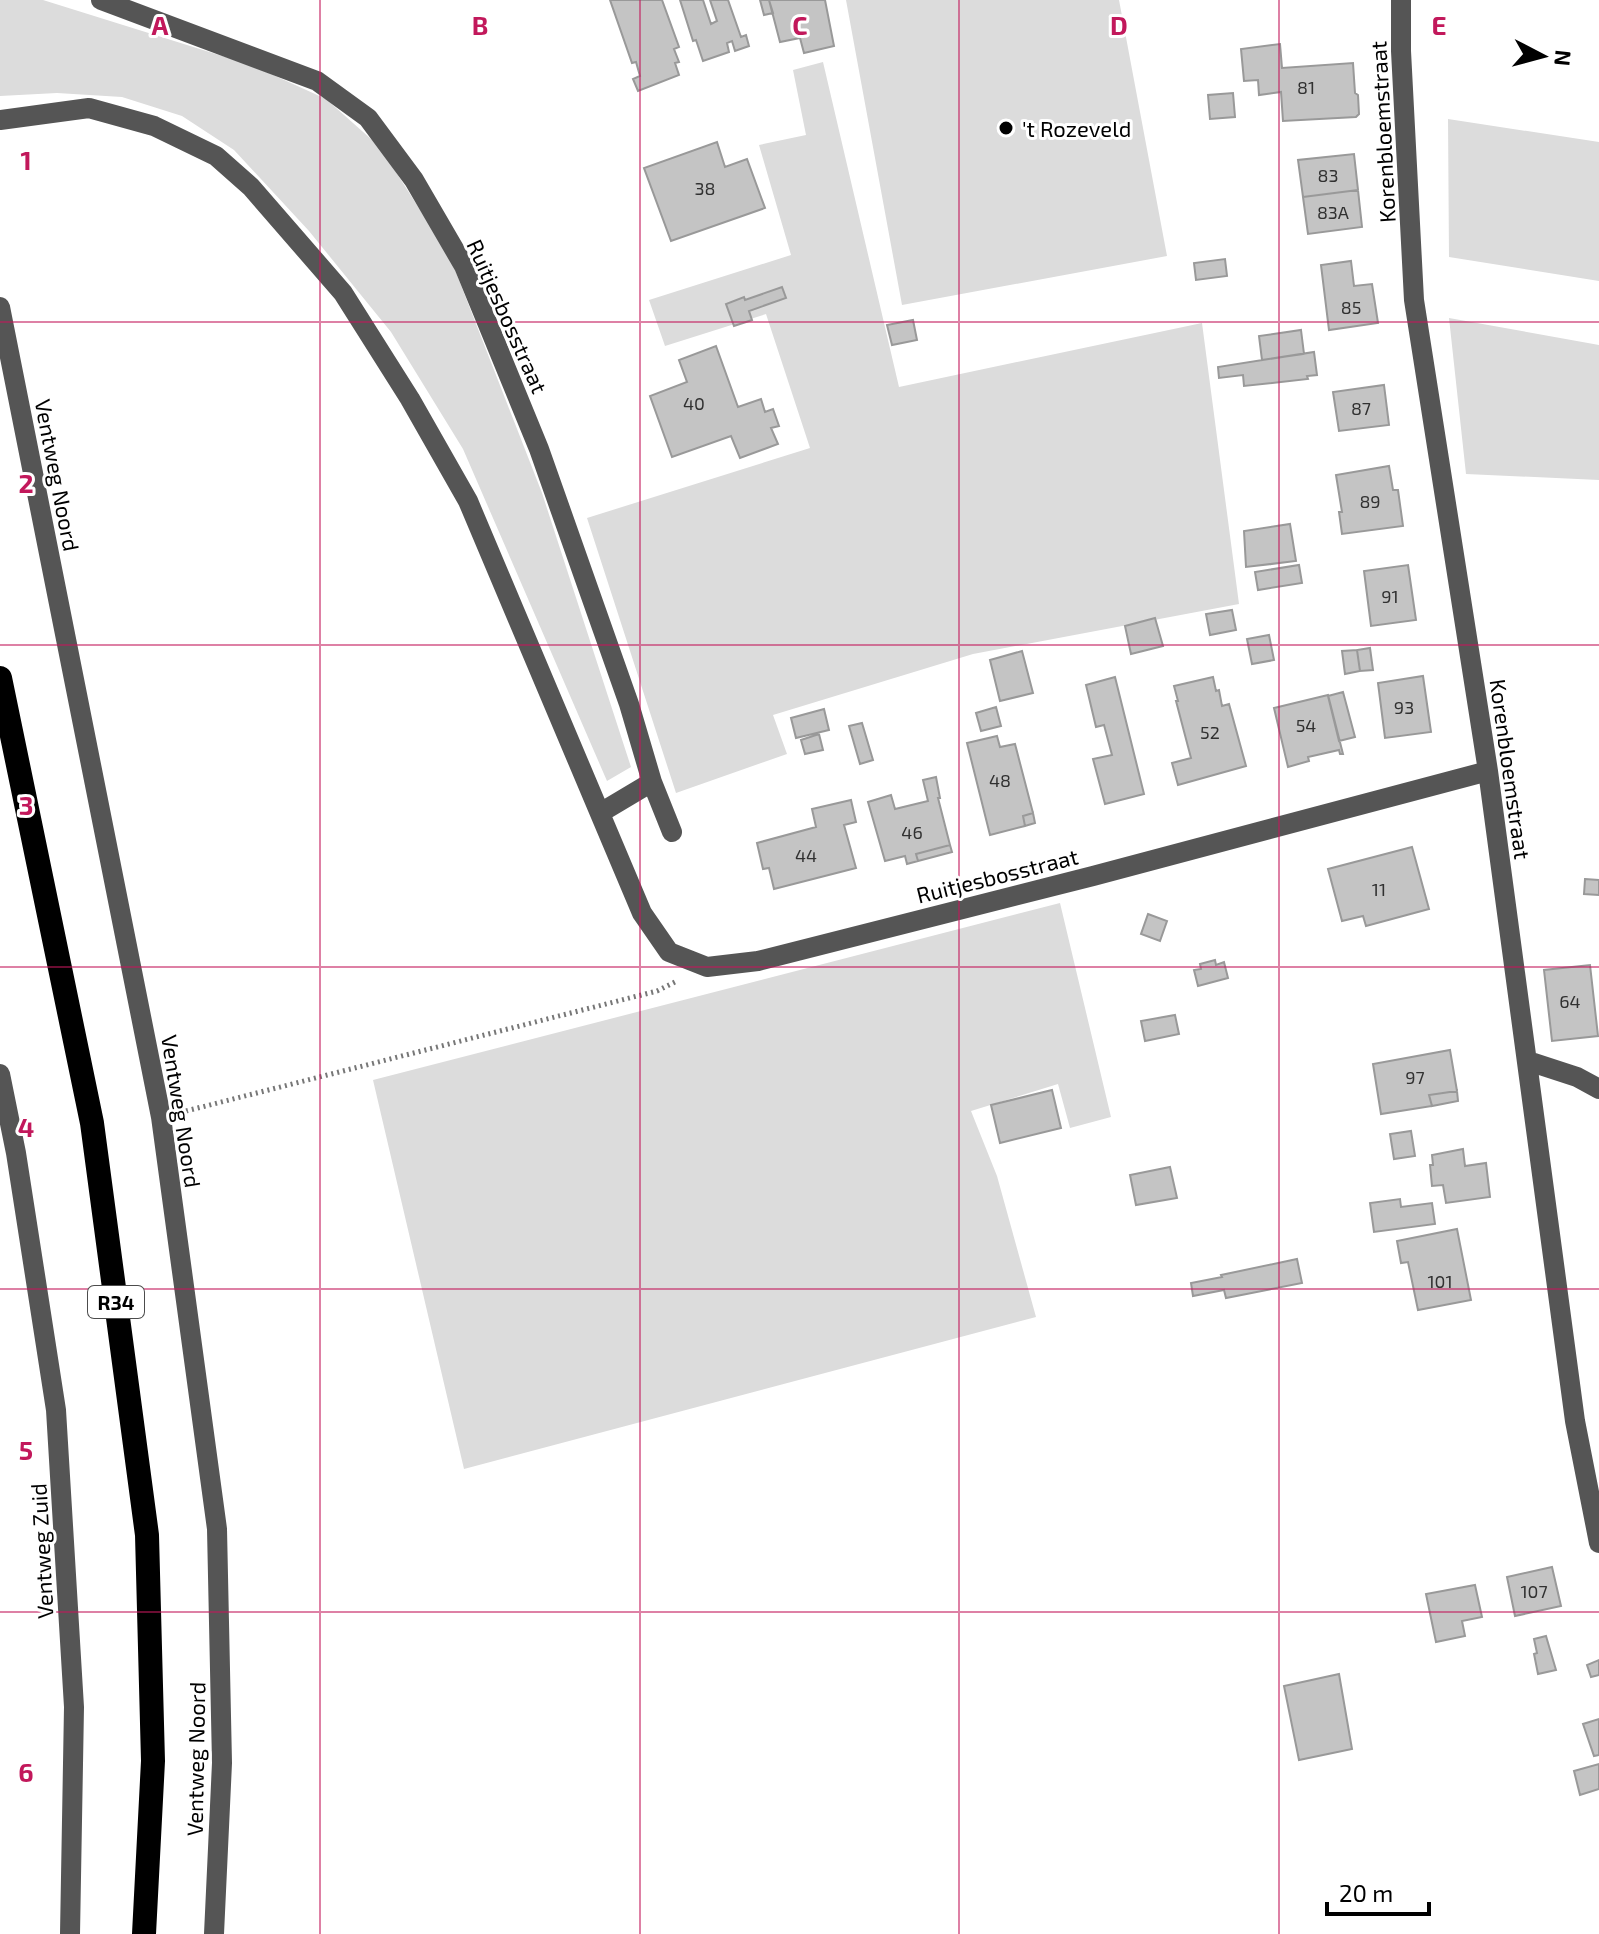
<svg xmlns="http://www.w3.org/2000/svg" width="1599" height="1934" font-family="'Exo 2',sans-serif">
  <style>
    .green { fill: #dcdcdc }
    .building { fill: #c4c4c4; stroke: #999; stroke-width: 2 }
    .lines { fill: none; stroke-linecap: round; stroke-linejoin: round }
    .path { stroke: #777; stroke-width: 5; stroke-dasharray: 2 4; stroke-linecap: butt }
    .minor { stroke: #555; stroke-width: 20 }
    .highway { stroke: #000; stroke-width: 24 }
    .grid { fill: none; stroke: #c2185b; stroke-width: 2; stroke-opacity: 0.55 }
    .poi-dot { fill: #000; stroke: #fff; stroke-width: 3 }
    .labels { text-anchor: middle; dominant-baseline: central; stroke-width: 6; stroke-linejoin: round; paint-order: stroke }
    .number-label { font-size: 18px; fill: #313131 }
    .shield { fill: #fff; stroke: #4c4c4c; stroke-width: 2 }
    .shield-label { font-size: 20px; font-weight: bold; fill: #000 }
    .poi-label { font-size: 22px; fill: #000; stroke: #fff; text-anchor: start }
    .street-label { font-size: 22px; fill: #000; stroke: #fff }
    .grid-label { font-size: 26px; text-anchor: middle; font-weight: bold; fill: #c2185b; stroke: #fff; stroke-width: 6; stroke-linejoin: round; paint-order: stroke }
  </style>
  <rect width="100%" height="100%" fill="#fff"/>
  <path class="green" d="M0 0H43L251 65 326 99 380 147 450 257 542 493 631 767 607 781 463 449 391 332 309 231 234 150 182 116 122 97 57 93 0 96Z
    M846 0H1119L1167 256 902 305Z
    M823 62 899 387 1202 323 1239 604 973 654 773 715 787 754 676 793 587 518 810 448 766 314 665 346 649 300 791 255 759 145 806 135 793 70Z
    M1448 119 1599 142V281L1449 257Z
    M1449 318 1599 345V480L1466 474Z
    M1060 903 1111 1117 1070 1128 1058 1084 971 1111 997 1176 1036 1317 464 1469 373 1080Z"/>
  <path class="building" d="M610 0H662L679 47 674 49 679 62 675 63 679 75 638 91 633 79 640 76 636 62 632 63Z
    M680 0H703L711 24 717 21 710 0H728L741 37 746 35 749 46 735 51 732 41 727 43 729 52 703 61 696 40 693 41Z
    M760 0H769L773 13 764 15Z
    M769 0H825L834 46 804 53 800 38 780 42Z
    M1280 44 1282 68 1353 63 1355 93 1358 95 1359 114 1356 117 1283 121 1281 92 1259 95 1258 80 1244 81 1241 49Z
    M1233 93 1235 117 1210 119 1208 95Z
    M717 142 725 167 747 159 765 208 671 241 644 168Z
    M1354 154 1358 190 1303 197 1298 160Z
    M1358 190 1362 227 1308 234 1303 197Z
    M1225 259 1227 276 1196 280 1194 263Z
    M1351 261 1354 286 1372 284 1378 323 1329 330 1321 265Z
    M782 287 786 298 749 311 752 320 734 326 726 304 744 297 745 300Z
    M913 320 917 340 892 345 887 325Z
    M1301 330 1304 354 1262 360 1259 336Z
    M716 346 738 407 761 399 765 412 773 409 779 426 771 428 778 444 740 458 731 436 672 457 650 396 687 382 679 360Z
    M1314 352 1317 375 1307 376 1308 379 1244 386 1243 375 1219 378 1218 367Z
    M1384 385 1389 425 1339 431 1333 392Z
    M1389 466 1393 490H1398L1403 526 1342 534 1339 512H1342L1336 475Z
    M1290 524 1296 561 1246 567 1244 531Z
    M1299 565 1302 583 1258 590 1255 572Z
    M1408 565 1416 620 1371 626 1364 571Z
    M1232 610 1236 630 1210 635 1206 614Z
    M1155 618 1163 646 1131 654 1125 626Z
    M1269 635 1274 660 1252 664 1247 639Z
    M1370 648 1373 670 1360 671 1357 650Z
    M1357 650 1360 671 1345 674 1342 651Z
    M1022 651 1033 693 1000 701 990 660Z
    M1423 676 1431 732 1385 738 1378 683Z
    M1115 677 1144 794 1105 804 1093 759 1112 755 1104 725 1096 727 1086 685Z
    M1213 677 1216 691 1219 690 1222 706 1229 704 1246 766 1178 785 1172 763 1191 758 1176 701H1178L1174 686Z
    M1343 692 1355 737 1339 741 1328 696Z
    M1328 695 1343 754H1340L1339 750 1308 757 1309 761 1288 767 1274 708Z
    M996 707 1001 726 981 731 976 713Z
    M824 709 829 730 796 738 791 718Z
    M862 723 873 760 860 764 849 726Z
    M819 734 823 750 805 754 801 740Z
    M997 736 1000 747 1015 744 1033 813 1023 816 1025 826 990 835 967 743Z
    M936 777 940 798H938L950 845 916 854 918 861 907 864 905 856 885 861 868 802 891 795 895 809 928 801 923 780Z
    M851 800 856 822 844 825 856 868 774 889 769 868 763 869 757 843 816 827 812 809Z
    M1033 813 1035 823 1025 826 1023 816Z
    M950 845 952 852 918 861 916 854Z
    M1412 847 1429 909 1366 926 1363 916 1342 921 1328 869Z
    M1585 879 1599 880V895L1584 894Z
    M1148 914 1167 921 1160 941 1141 934Z
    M1215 960 1216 965 1224 962 1228 978 1198 986 1194 970 1201 969 1200 964Z
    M1590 965 1598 1036 1552 1041 1544 970Z
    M1175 1015 1179 1034 1145 1041 1141 1021Z
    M1450 1050 1457 1091 1429 1095 1432 1106 1381 1114 1373 1064Z
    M1052 1090 1061 1128 1000 1143 991 1105Z
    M1457 1091 1458 1101 1432 1106 1429 1095Z
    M1411 1131 1415 1156 1394 1159 1390 1134Z
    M1463 1149 1465 1166 1486 1163 1490 1197 1446 1203 1443 1185 1432 1186 1430 1165H1433L1432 1155Z
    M1170 1167 1177 1198 1136 1205 1130 1175Z
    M1400 1199 1401 1207 1432 1203 1435 1224 1374 1232 1370 1203Z
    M1457 1229 1471 1300 1418 1310 1408 1262 1401 1263 1397 1241Z
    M1297 1259 1302 1283 1226 1298 1224 1290 1193 1296 1191 1283 1222 1277 1221 1275Z
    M1552 1567 1561 1606 1515 1616 1507 1577Z
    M1475 1585 1482 1617 1462 1621 1465 1636 1436 1642 1426 1594Z
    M1546 1636 1556 1670 1538 1674 1534 1654 1537 1653 1534 1639Z
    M1599 1660V1675L1591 1677 1587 1665Z
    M1339 1674 1352 1749 1299 1760 1284 1686Z
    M1599 1719V1755L1594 1756 1583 1724Z
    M1599 1764V1789L1580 1795 1574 1771Z"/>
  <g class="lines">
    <path class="path" d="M186 1111 657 991 675 982"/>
    <path class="minor" d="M101 0 317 81 368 118 414 180 464 266 539 449 629 704 652 782 672 832
      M1401 0V51L1414 300 1488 771 1575 1421 1599 1543
      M0 120 89 108 154 126 216 156 251 187 343 293 410 399 468 501 642 913 669 952 707 967 758 961 1093 876 1488 771
      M0 307 161 1117 217 1529 222 1763 214 1934
      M600 813 652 782
      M1528 1061 1577 1077 1599 1089
      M0 1074 16 1153 56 1410 74 1707 70 1934"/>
    <path class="highway" d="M0 678 92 1123 147 1535 153 1761 144 1934"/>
  </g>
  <path class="grid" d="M320 0V1934M640 0V1934M959 0V1934M1279 0V1934M0 322H1599M0 645H1599M0 967H1599M0 1289H1599M0 1612H1599"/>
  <circle class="poi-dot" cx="1006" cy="128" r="8"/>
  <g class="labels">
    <g class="number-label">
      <text x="1306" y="87">81</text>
      <text x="1328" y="175">83</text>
      <text x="705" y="188">38</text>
      <text x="1333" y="212">83A</text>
      <text x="1351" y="307">85</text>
      <text x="694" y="403">40</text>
      <text x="1361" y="408">87</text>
      <text x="1370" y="501">89</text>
      <text x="1390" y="596">91</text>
      <text x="1404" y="707">93</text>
      <text x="1306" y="725">54</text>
      <text x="1210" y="732">52</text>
      <text x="1000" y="780">48</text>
      <text x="912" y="832">46</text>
      <text x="806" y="855">44</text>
      <text x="1379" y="889">11</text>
      <text x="1570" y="1001">64</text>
      <text x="1415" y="1077">97</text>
      <text x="1440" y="1281">101</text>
      <text x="1534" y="1591">107</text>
    </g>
    <rect class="shield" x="88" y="1286" width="56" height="32" rx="6"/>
    <g class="shield-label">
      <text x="116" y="1302">R34</text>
    </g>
    <g class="poi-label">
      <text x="1022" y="128">'t Rozeveld</text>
    </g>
    <g class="street-label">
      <text transform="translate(1382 132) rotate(-93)">Korenbloemstraat</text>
      <text transform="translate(508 316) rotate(66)">Ruitjesbosstraat</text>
      <text transform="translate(58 475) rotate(79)">Ventweg Noord</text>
      <text transform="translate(1511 769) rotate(82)">Korenbloemstraat</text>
      <text transform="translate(997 875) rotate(-14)">Ruitjesbosstraat</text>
      <text transform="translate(182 1111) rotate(81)">Ventweg Noord</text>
      <text transform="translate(41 1551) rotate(-93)">Ventweg Zuid</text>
      <text transform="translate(195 1759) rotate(-89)">Ventweg Noord</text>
    </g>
  </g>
  <g class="grid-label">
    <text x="160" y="35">A</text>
    <text x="480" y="35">B</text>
    <text x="800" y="35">C</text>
    <text x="1119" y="35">D</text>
    <text x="1439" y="35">E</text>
    <text x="26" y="170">1</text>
    <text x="26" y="493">2</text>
    <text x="26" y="815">3</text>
    <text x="26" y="1137">4</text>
    <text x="26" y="1460">5</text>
    <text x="26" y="1782">6</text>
  </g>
  <g transform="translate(1543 56) rotate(96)" stroke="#ffffff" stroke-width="6" paint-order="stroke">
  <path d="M0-6L14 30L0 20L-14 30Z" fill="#000000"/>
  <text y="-12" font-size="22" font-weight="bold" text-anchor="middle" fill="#000000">N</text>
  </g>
  <path d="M1327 1902v12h102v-12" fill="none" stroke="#000000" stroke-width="4"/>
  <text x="1339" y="1902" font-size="24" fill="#000000" stroke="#ffffff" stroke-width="6" paint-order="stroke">20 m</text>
</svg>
